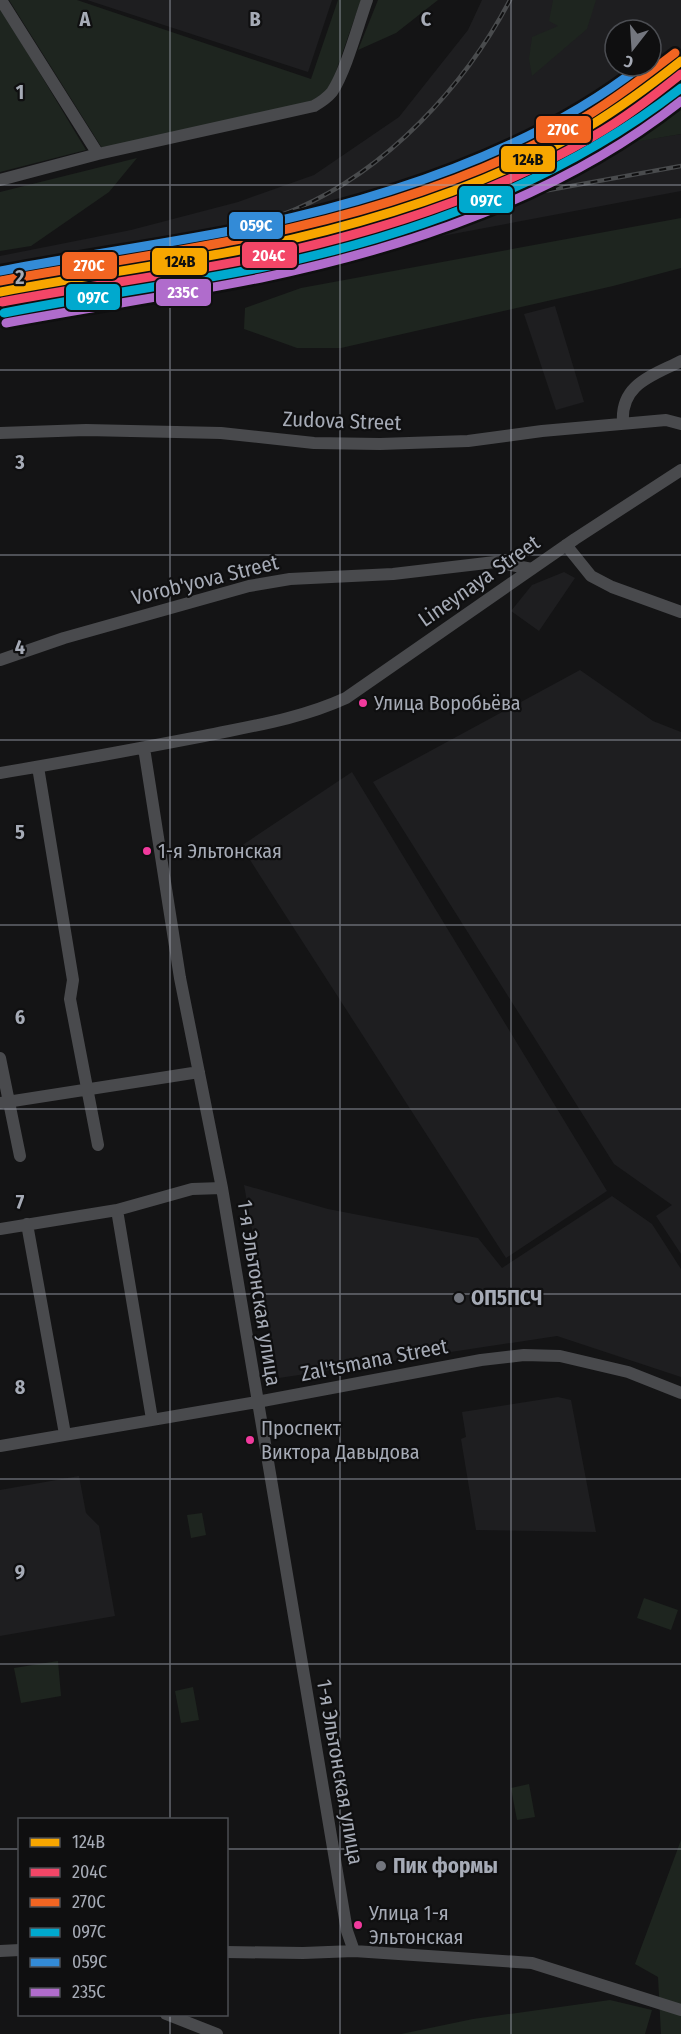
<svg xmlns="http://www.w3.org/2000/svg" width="681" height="2034" font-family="'Fira Sans Condensed',sans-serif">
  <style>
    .built { fill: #1e1e20; fill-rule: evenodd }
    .green { fill: #1e251f }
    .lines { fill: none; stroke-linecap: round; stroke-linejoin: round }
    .minor { stroke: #494a4d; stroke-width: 12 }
    .rail-casing { stroke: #494b4d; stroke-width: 4.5 }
    .rail { stroke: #0f0f10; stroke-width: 2; stroke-dasharray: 7; stroke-linecap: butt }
    .rail-1-casing { stroke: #0f0f10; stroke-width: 14 }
    .rail-2-casing { stroke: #0f0f10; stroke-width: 14 }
    .rail-3-casing { stroke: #0f0f10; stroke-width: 14 }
    .rail-4-casing { stroke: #0f0f10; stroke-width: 14 }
    .rail-5-casing { stroke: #0f0f10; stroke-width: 14 }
    .rail-6-casing { stroke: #0f0f10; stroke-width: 14 }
    .rail-1 { stroke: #f7a600; stroke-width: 9 }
    .rail-2 { stroke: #f34667; stroke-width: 9 }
    .rail-3 { stroke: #f26522; stroke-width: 9 }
    .rail-4 { stroke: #00a9ce; stroke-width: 9 }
    .rail-5 { stroke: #338bd7; stroke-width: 9 }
    .rail-6 { stroke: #b06ccc; stroke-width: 9 }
    .grid { fill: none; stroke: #a6abb6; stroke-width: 1.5; stroke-opacity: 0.55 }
    .bus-dot { fill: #f13a9d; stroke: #0f0f10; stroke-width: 2 }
    .poi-dot { fill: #73767e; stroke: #0f0f10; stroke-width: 2 }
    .labels { text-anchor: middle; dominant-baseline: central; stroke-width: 4.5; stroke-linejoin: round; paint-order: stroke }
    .bus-label { font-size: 20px; fill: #a6abb6; stroke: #0f0f10; text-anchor: start }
    .street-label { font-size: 21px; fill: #a6abb6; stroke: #0f0f10 }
    .poi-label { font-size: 21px; font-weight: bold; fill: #a6abb6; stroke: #0f0f10; text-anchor: start }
    .grid-label { font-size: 20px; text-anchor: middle; font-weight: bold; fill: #a6abb6; stroke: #0f0f10; stroke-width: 4.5; stroke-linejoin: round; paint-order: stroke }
    .line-badge { stroke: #0f0f10; stroke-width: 2 }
    .badge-label { font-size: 16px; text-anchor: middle; font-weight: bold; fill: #fff }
    .pale-badge-label { font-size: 16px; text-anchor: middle; font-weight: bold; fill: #111 }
  </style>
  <rect width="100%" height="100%" fill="#141415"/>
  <path class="built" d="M87 0H332L308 72Z
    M482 0H681V74L606 146 681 134V191L277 267 143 287 0 316V256L131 230 238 202 314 175 399 117 468 30ZM615 30H651V66H615Z
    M555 306 584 402 556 410 524 314Z
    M564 572 575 578 539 631 511 611 532 585Z
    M580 670 653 721 681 732V1254L656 1216 672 1205 614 1164 373 782Z
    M352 772 607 1191 506 1258 241 846Z
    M244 1185 328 1209 478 1238 502 1268 612 1196 652 1224 681 1269V1377L557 1336 279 1378Z
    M558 1397 571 1400 596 1532 476 1530 461 1439 466 1437 462 1412Z
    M79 1476 86 1513 99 1526 115 1616 0 1636V1490Z"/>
  <path class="green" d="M9 0H77L311 79 338 0H361L328 94 303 106 102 148Z
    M378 0H438L396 33 358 50Z
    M553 0H596L587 29 532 76 529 59 532 37 558 26 549 21Z
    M0 7 86 150 0 172Z
    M681 83V134L605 147 669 85Z
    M137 158 109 192 31 246 0 251V192Z
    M681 218V268L613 286 341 348H297L244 329 245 308 301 288Z
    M202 1513 206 1535 191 1538 187 1515Z
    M644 1598 678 1610 671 1630 637 1618Z
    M58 1661 61 1696 21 1703 14 1668Z
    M193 1687 199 1720 181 1723 175 1691Z
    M529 1784 535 1817 517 1820 511 1788Z
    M681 1840V2034H661L658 1977 635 1964Z
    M610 2000 652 2010 645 2034H401L473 2019Z"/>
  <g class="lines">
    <path class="minor" d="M1 0 98 154
      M0 180 98 154 314 106C321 102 327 98 332 92 346 71 358 25 367 0
      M623 423C620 384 652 376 681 361
      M0 433 86 430 221 433 314 443 380 444 468 441 542 431 666 420 681 424
      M566 545 591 576 612 587 681 612
      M0 660 64 638 249 586 290 579 393 574 495 562 532 569
      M144 748 180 978 222 1188 347 1931 354 1951
      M38 767 73 980 70 999 98 1145
      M0 773C68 762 136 749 204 736 252 726 300 719 346 698L575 539 681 470
      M0 1058 20 1156
      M0 1103 199 1072
      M117 1210 152 1419
      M27 1224 65 1434
      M0 1229 117 1210 192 1189 222 1188
      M0 1446 257 1402 481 1360 524 1355 560 1356 628 1372 681 1393
      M0 1951 20 1950
      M226 1952 303 1953 354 1951 532 1963 681 2010
      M166 2014 217 2034"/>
    <defs>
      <path id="rail" d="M0 278C55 267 110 256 165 244 209 235 254 227 296 209 387 170 465 86 510 0
        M0 299 266 252 489 201 681 166"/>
    </defs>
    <use href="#rail" class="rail-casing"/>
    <use href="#rail" class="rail"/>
    <defs>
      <path id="rail-1" d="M0 292C85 276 171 264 256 247 370 223 488 187 588 127 621 107 651 85 681 61"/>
      <path id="rail-2" d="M2 302C87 286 172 275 256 258 372 234 490 196 592 137 624 119 652 97 681 74"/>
      <path id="rail-3" d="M0 281C85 265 170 254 255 236 367 213 483 177 582 119 615 99 645 76 675 53"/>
      <path id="rail-4" d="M4 313C89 296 174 285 259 268 410 237 559 183 681 88"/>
      <path id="rail-5" d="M0 271C83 255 167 244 250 227 384 199 532 151 641 66"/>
      <path id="rail-6" d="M6 323C91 307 177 295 261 278 410 247 561 196 681 101"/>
    </defs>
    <use href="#rail-1" class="rail-1-casing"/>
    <use href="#rail-2" class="rail-2-casing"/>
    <use href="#rail-3" class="rail-3-casing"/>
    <use href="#rail-4" class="rail-4-casing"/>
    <use href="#rail-5" class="rail-5-casing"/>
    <use href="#rail-6" class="rail-6-casing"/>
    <use href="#rail-1" class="rail-1"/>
    <use href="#rail-2" class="rail-2"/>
    <use href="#rail-3" class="rail-3"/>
    <use href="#rail-4" class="rail-4"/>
    <use href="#rail-5" class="rail-5"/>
    <use href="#rail-6" class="rail-6"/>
  </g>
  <path class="grid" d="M170 0V1820M340 0V2034M511 0V2034M0 185H681M0 370H681M0 555H681M0 740H681M0 925H681M0 1109H681M0 1294H681M0 1479H681M0 1664H681M0 1849H20M226 1849H681M170 2014V2034"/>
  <g class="bus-dot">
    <circle cx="363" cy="703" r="5"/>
    <circle cx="147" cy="851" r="5"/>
    <circle cx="250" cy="1440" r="5"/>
    <circle cx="358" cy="1925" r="5"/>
  </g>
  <g class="poi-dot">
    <circle cx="459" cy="1298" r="6"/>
    <circle cx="381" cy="1866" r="6"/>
  </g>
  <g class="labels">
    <g class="bus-label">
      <text x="374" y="703">Улица Воробьёва</text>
      <text x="158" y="851">1-я Эльтонская</text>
      <text x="261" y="1428">Проспект<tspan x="261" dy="24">Виктора Давыдова</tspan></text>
      <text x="369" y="1913">Улица 1-я<tspan x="369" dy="24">Эльтонская</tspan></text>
    </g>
    <g class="street-label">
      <text transform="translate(342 421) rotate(2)">Zudova Street</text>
      <text transform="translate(205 580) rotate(-14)">Vorob'yova Street</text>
      <text transform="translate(479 581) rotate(-35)">Lineynaya Street</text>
      <text transform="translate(259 1293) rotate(81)">1-я Эльтонская улица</text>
      <text transform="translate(374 1360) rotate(-11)">Zal'tsmana Street</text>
      <text transform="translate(340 1772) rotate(80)">1-я Эльтонская улица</text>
    </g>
    <g class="poi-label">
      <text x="471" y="1298">ОП5ПСЧ</text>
      <text x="393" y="1866">Пик формы</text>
    </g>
  </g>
  <g class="grid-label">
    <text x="85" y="26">A</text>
    <text x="255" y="26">B</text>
    <text x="426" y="26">C</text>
    <text x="20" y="99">1</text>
    <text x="20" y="284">2</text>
    <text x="20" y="469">3</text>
    <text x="20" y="654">4</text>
    <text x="20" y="839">5</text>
    <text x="20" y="1024">6</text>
    <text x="20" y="1209">7</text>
    <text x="20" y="1394">8</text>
    <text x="20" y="1579">9</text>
  </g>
  <g class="line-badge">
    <rect x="535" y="115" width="57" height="29" rx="6" fill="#f26522"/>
    <rect x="500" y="145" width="56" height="28" rx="6" fill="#f7a600"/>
    <rect x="458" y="185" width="56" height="29" rx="6" fill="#00a9ce"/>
    <rect x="228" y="211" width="56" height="29" rx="6" fill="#338bd7"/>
    <rect x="241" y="241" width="57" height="28" rx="6" fill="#f34667"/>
    <rect x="151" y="247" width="57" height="29" rx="6" fill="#f7a600"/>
    <rect x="61" y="251" width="57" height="29" rx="6" fill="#f26522"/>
    <rect x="155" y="278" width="57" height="29" rx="6" fill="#b06ccc"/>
    <rect x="65" y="283" width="56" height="28" rx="6" fill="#00a9ce"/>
  </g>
  <g class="badge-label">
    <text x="563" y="135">270С</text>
    <text x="486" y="206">097С</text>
    <text x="256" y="231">059С</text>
    <text x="269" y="261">204С</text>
    <text x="89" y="271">270С</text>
    <text x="183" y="298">235С</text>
    <text x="93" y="303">097С</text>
  </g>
  <g class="pale-badge-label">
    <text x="528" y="165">124В</text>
    <text x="180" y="267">124В</text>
  </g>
  <rect x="18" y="1818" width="210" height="198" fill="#0f0f10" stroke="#4b4d52" stroke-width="1.5"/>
  <rect x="30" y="1838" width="30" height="9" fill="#f7a600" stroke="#4b4d52" stroke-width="1.5"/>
  <text x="72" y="1848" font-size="18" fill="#a6abb6">124В</text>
  <rect x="30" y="1868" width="30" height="9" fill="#f34667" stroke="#4b4d52" stroke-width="1.5"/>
  <text x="72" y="1878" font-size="18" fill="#a6abb6">204С</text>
  <rect x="30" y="1898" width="30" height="9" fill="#f26522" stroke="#4b4d52" stroke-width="1.5"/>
  <text x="72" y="1908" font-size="18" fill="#a6abb6">270С</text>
  <rect x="30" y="1928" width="30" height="9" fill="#00a9ce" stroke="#4b4d52" stroke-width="1.5"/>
  <text x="72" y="1938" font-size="18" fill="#a6abb6">097С</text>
  <rect x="30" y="1958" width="30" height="9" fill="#338bd7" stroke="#4b4d52" stroke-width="1.5"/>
  <text x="72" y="1968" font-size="18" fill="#a6abb6">059С</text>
  <rect x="30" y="1988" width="30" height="9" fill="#b06ccc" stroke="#4b4d52" stroke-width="1.5"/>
  <text x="72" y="1998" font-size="18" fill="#a6abb6">235С</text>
  <g transform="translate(633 48) rotate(197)"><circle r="28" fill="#0f0f10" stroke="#4b4d52" stroke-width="1.5"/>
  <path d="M0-4.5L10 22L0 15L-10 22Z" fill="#73767e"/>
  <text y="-9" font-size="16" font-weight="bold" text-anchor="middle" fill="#a6abb6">С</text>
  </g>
</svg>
